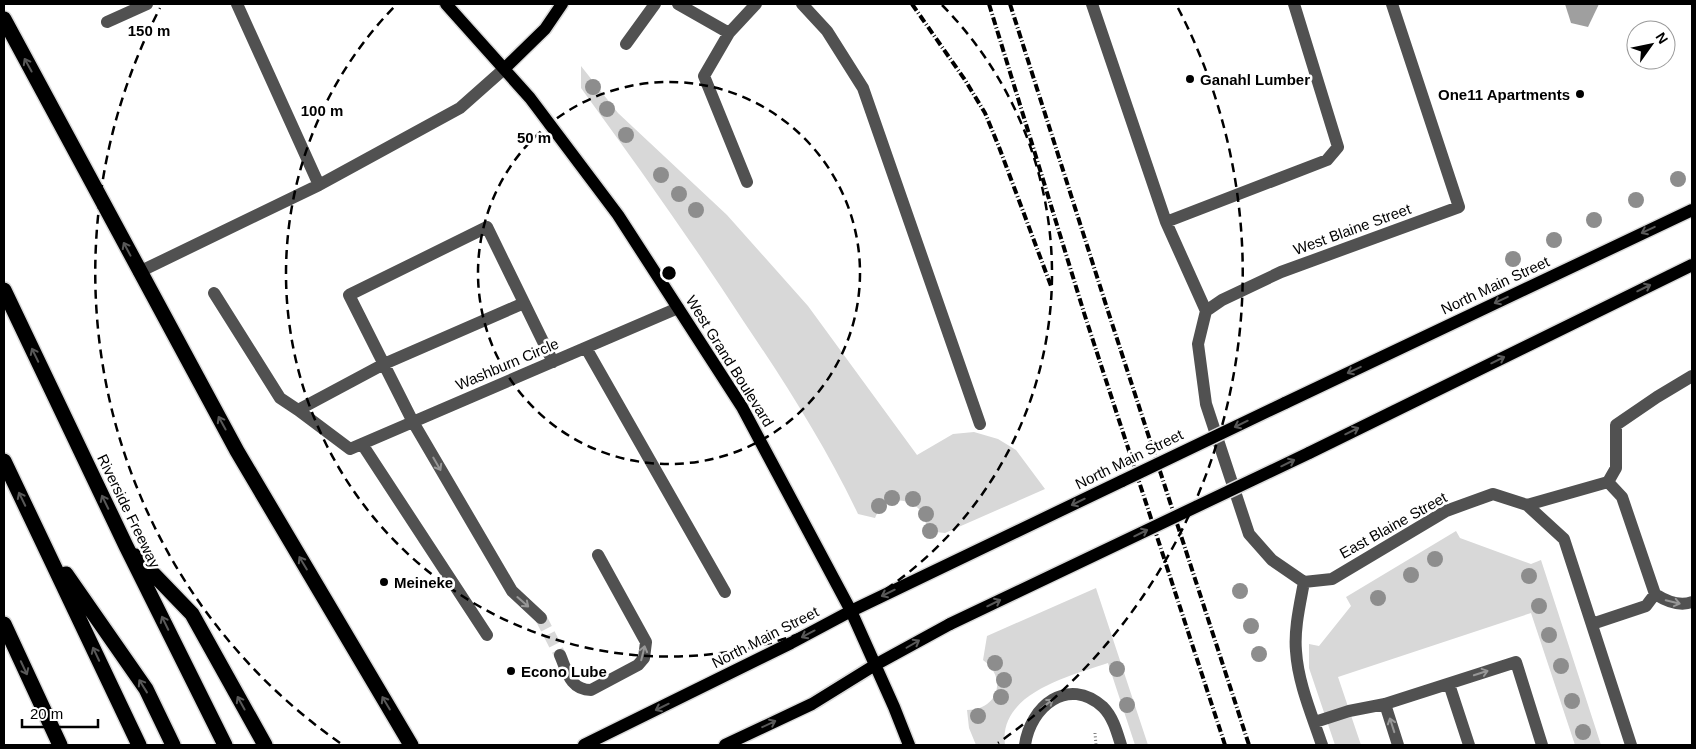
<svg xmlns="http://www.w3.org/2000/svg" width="1696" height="749" font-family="Arial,sans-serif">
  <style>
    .green { fill: #d8d8d8 }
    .water { fill: #9f9f9f }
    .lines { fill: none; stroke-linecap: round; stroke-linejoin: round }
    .minor-tunnel { stroke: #d9d9d9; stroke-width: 12; stroke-dasharray: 12 6; stroke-linecap: butt }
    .major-casing { stroke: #dbdbdb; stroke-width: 15 }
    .highway-casing { stroke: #dbdbdb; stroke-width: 18 }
    .path { stroke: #737373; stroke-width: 3; stroke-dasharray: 1 2.5; stroke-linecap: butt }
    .minor { stroke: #515151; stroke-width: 12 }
    .major { stroke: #000; stroke-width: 12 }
    .highway { stroke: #000; stroke-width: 15 }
    .rail { stroke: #000; stroke-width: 4; stroke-dasharray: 8 2.5 1 2.5; stroke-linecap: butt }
    .major-bridge-casing { stroke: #dbdbdb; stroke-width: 15; stroke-linecap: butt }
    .major-bridge { stroke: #000; stroke-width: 12 }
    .tree { fill: #8d8d8d }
    .oneway { stroke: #595959 }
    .oneway2 { stroke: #979797 }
    .ring { fill: none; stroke: #000; stroke-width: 2.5; stroke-dasharray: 9 6 }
    .poi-dot { fill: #000; stroke: #fff; stroke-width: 2 }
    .labels { text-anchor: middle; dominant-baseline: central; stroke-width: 5; stroke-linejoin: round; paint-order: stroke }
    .poi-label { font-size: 15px; font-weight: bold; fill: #000; stroke: #fff; text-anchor: start }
    .street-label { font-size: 15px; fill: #000; stroke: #fff }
    .centre { fill: #000; stroke: #fff; stroke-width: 2.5 }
    .ring-label { font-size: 15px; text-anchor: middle; font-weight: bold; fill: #000; stroke: #fff; stroke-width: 5; stroke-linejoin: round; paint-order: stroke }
  </style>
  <rect width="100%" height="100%" fill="#fff"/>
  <path class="green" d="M581 66 618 113 727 215 808 306 917 455 953 434 974 432 998 439 1016 450 1045 489 945 533 926 531C929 499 887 488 875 518L858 514C826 447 786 384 744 322 692 242 637 165 581 88Z
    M1456 531 1460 538 1531 564 1541 560 1601 745H1575L1531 613 1338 677 1361 745H1335L1309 668V644L1319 646 1351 606 1346 597Z
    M1096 588 1148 745H1135L1108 663C1070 676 998 693 1005 745H976L969 728 967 710C998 710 1008 678 983 660L987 636Z"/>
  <path class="water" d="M1565 4H1599L1588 27 1571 23Z"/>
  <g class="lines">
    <path class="minor-tunnel" d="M541 618 560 655"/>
    <defs>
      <path id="major" d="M446 4 530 98 618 215 742 407 851 611 894 707 909 745
        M504 69 545 29 562 4
        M1285 403 1692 210
        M1309 453 1692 265
        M584 745 791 643 851 611 1122 481
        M725 745 812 704 875 665 950 624"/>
      <path id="highway" d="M4 19 237 451 411 745
        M4 290 126 546 225 745
        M4 461 139 745
        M136 556 192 614 265 745
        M66 574 146 689 173 745
        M4 624 60 745"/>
    </defs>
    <use href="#major" class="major-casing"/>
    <use href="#highway" class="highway-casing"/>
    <path class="path" d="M1095 733 1096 745"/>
    <path class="minor" d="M237 4 319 185
      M678 4 729 33 756 4
      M802 4 827 31 863 88 980 424
      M1092 4 1166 222
      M1392 4 1459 207 1281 272 1222 300 1206 311 1198 344 1206 404 1249 534 1272 560 1304 582 1332 579 1446 511 1493 494 1527 505 1564 539 1631 745
      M107 22 147 4
      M729 33 704 76 747 182
      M626 44 655 4
      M139 272 319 185 460 108 504 69
      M214 293 280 398 298 410 350 449 678 308
      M1206 311 1166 222 1327 160 1338 147 1294 4
      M586 348 725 592
      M298 410 384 364 524 303
      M362 444 487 635
      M1527 505 1608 482 1616 468V425L1657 397 1692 376
      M1304 582C1300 604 1294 629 1296 651 1298 683 1312 715 1322 745
      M1655 594C1666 601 1679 607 1692 602
      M541 618 512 591 413 422 349 295 487 227 553 362
      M1592 624 1646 606 1655 594 1622 497 1608 482
      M560 655C567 671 570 690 591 690L638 665 644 658 646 642 598 555
      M1449 684 1469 745
      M1385 704 1398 745
      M1315 722 1349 711 1385 704 1516 662 1542 745
      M1025 745C1030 707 1068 675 1103 707 1113 717 1117 732 1121 745"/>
    <use href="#major" class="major"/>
    <use href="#highway" class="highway"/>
    <path class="rail" d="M912 4 965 80 985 113 999 147 1051 286
      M989 4 1085 316 1225 745
      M1010 4 1107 308 1249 745"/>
    <defs>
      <path id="major-bridge" d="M1122 481 1285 403
        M950 624 1309 453"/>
    </defs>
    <use href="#major-bridge" class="major-bridge-casing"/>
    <use href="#major-bridge" class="major-bridge"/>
  </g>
  <g class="tree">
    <circle cx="593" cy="87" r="8"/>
    <circle cx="607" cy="109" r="8"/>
    <circle cx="626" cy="135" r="8"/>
    <circle cx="661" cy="175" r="8"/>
    <circle cx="1678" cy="179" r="8"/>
    <circle cx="679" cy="194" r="8"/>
    <circle cx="1636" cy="200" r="8"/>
    <circle cx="696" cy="210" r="8"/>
    <circle cx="1594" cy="220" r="8"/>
    <circle cx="1554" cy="240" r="8"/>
    <circle cx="1513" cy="259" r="8"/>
    <circle cx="892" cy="498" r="8"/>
    <circle cx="913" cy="499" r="8"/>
    <circle cx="879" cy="506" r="8"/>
    <circle cx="926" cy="514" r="8"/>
    <circle cx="930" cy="531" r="8"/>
    <circle cx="1435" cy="559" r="8"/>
    <circle cx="1411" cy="575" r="8"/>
    <circle cx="1529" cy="576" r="8"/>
    <circle cx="1240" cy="591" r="8"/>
    <circle cx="1378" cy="598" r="8"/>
    <circle cx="1539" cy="606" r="8"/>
    <circle cx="1251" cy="626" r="8"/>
    <circle cx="1549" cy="635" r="8"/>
    <circle cx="1259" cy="654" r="8"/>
    <circle cx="995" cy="663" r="8"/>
    <circle cx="1561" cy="666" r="8"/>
    <circle cx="1117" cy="669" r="8"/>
    <circle cx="1004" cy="680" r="8"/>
    <circle cx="1001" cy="697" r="8"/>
    <circle cx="1572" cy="701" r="8"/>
    <circle cx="1127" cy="705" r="8"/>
    <circle cx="978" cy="716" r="8"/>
    <circle cx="1583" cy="732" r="8"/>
  </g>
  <defs><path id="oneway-shaft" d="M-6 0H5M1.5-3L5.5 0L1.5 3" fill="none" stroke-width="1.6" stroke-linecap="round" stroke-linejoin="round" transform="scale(1.25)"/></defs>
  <g class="oneway">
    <use href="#oneway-shaft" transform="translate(28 65) rotate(-119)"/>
    <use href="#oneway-shaft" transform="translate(1648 230) rotate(155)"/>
    <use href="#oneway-shaft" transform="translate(127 249) rotate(-118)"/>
    <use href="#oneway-shaft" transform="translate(1644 288) rotate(-26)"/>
    <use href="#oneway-shaft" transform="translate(1501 300) rotate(155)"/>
    <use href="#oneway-shaft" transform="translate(35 355) rotate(-116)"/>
    <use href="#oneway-shaft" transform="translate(1498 360) rotate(-26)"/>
    <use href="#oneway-shaft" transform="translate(1354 370) rotate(155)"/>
    <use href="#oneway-shaft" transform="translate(222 423) rotate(-119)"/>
    <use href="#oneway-shaft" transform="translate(1241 424) rotate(154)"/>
    <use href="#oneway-shaft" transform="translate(1352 431) rotate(-26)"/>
    <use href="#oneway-shaft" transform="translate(1288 463) rotate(-26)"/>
    <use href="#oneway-shaft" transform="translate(22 499) rotate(-116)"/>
    <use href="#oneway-shaft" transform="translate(105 502) rotate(-116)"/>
    <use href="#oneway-shaft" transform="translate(1078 502) rotate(154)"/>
    <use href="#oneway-shaft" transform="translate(1141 533) rotate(-26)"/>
    <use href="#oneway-shaft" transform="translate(303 563) rotate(-121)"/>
    <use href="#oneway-shaft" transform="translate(888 593) rotate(154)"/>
    <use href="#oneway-shaft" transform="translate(994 603) rotate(-26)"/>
    <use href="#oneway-shaft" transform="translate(165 623) rotate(-116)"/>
    <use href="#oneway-shaft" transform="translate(808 634) rotate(152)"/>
    <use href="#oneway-shaft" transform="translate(913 644) rotate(-30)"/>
    <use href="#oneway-shaft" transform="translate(96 654) rotate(-115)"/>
    <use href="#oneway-shaft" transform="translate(24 668) rotate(65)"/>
    <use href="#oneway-shaft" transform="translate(143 686) rotate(-122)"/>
    <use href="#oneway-shaft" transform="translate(241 703) rotate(-119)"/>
    <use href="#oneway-shaft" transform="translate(386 703) rotate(-121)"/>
    <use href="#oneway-shaft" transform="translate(662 707) rotate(154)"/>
    <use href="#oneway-shaft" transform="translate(769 724) rotate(-25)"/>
  </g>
  <g class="oneway2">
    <use href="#oneway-shaft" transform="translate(437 464) rotate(60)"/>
    <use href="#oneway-shaft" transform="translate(523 602) rotate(41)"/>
    <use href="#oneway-shaft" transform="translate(1673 602) rotate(14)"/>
    <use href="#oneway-shaft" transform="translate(643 653) rotate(-76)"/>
    <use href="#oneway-shaft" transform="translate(1481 673) rotate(-18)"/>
    <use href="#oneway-shaft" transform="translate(1047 704) rotate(-38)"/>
    <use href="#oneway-shaft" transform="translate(1392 725) rotate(-108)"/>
  </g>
  <g class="ring">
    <circle cx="669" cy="273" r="191"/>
    <path d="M942 5A383 383 0 1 1 396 5"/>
    <path d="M340 743A574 574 0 0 1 160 8M1178 8A574 574 0 0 1 998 743"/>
  </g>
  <g class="poi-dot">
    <circle cx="1190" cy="79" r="5"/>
    <circle cx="1580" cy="94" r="5"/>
    <circle cx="384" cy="582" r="5"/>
    <circle cx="511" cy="671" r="5"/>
  </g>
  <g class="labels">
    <g class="poi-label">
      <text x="1200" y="79">Ganahl Lumber</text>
      <text x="1570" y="94" text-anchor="end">One11 Apartments</text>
      <text x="394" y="582">Meineke</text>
      <text x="521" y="671">Econo Lube</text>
    </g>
    <g class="street-label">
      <text transform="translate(1352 229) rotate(-20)">West Blaine Street</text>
      <text transform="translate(1495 285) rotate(-25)">North Main Street</text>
      <text transform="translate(730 361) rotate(58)">West Grand Boulevard</text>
      <text transform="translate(507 364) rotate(-23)">Washburn Circle</text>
      <text transform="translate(1129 459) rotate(-26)">North Main Street</text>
      <text transform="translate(129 511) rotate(64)">Riverside Freeway</text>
      <text transform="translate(1393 525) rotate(-29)">East Blaine Street</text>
      <text transform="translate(765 637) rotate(-27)">North Main Street</text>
    </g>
  </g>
  <circle cx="669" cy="273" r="8" class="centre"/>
  <g class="ring-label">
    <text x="149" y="36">150 m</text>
    <text x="322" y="116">100 m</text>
    <text x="534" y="143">50 m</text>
  </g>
  <rect width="1696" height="749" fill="none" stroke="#000000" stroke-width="10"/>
  <g transform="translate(1651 45) rotate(57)"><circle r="24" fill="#ffffff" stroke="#999999"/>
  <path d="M0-4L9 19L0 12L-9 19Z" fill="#000000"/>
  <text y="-8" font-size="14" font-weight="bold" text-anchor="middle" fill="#000000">N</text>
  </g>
  <path d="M22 719v8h76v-8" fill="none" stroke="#000000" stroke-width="2.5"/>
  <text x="30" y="719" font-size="15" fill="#000000" stroke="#ffffff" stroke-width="4" paint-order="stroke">20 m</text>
</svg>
